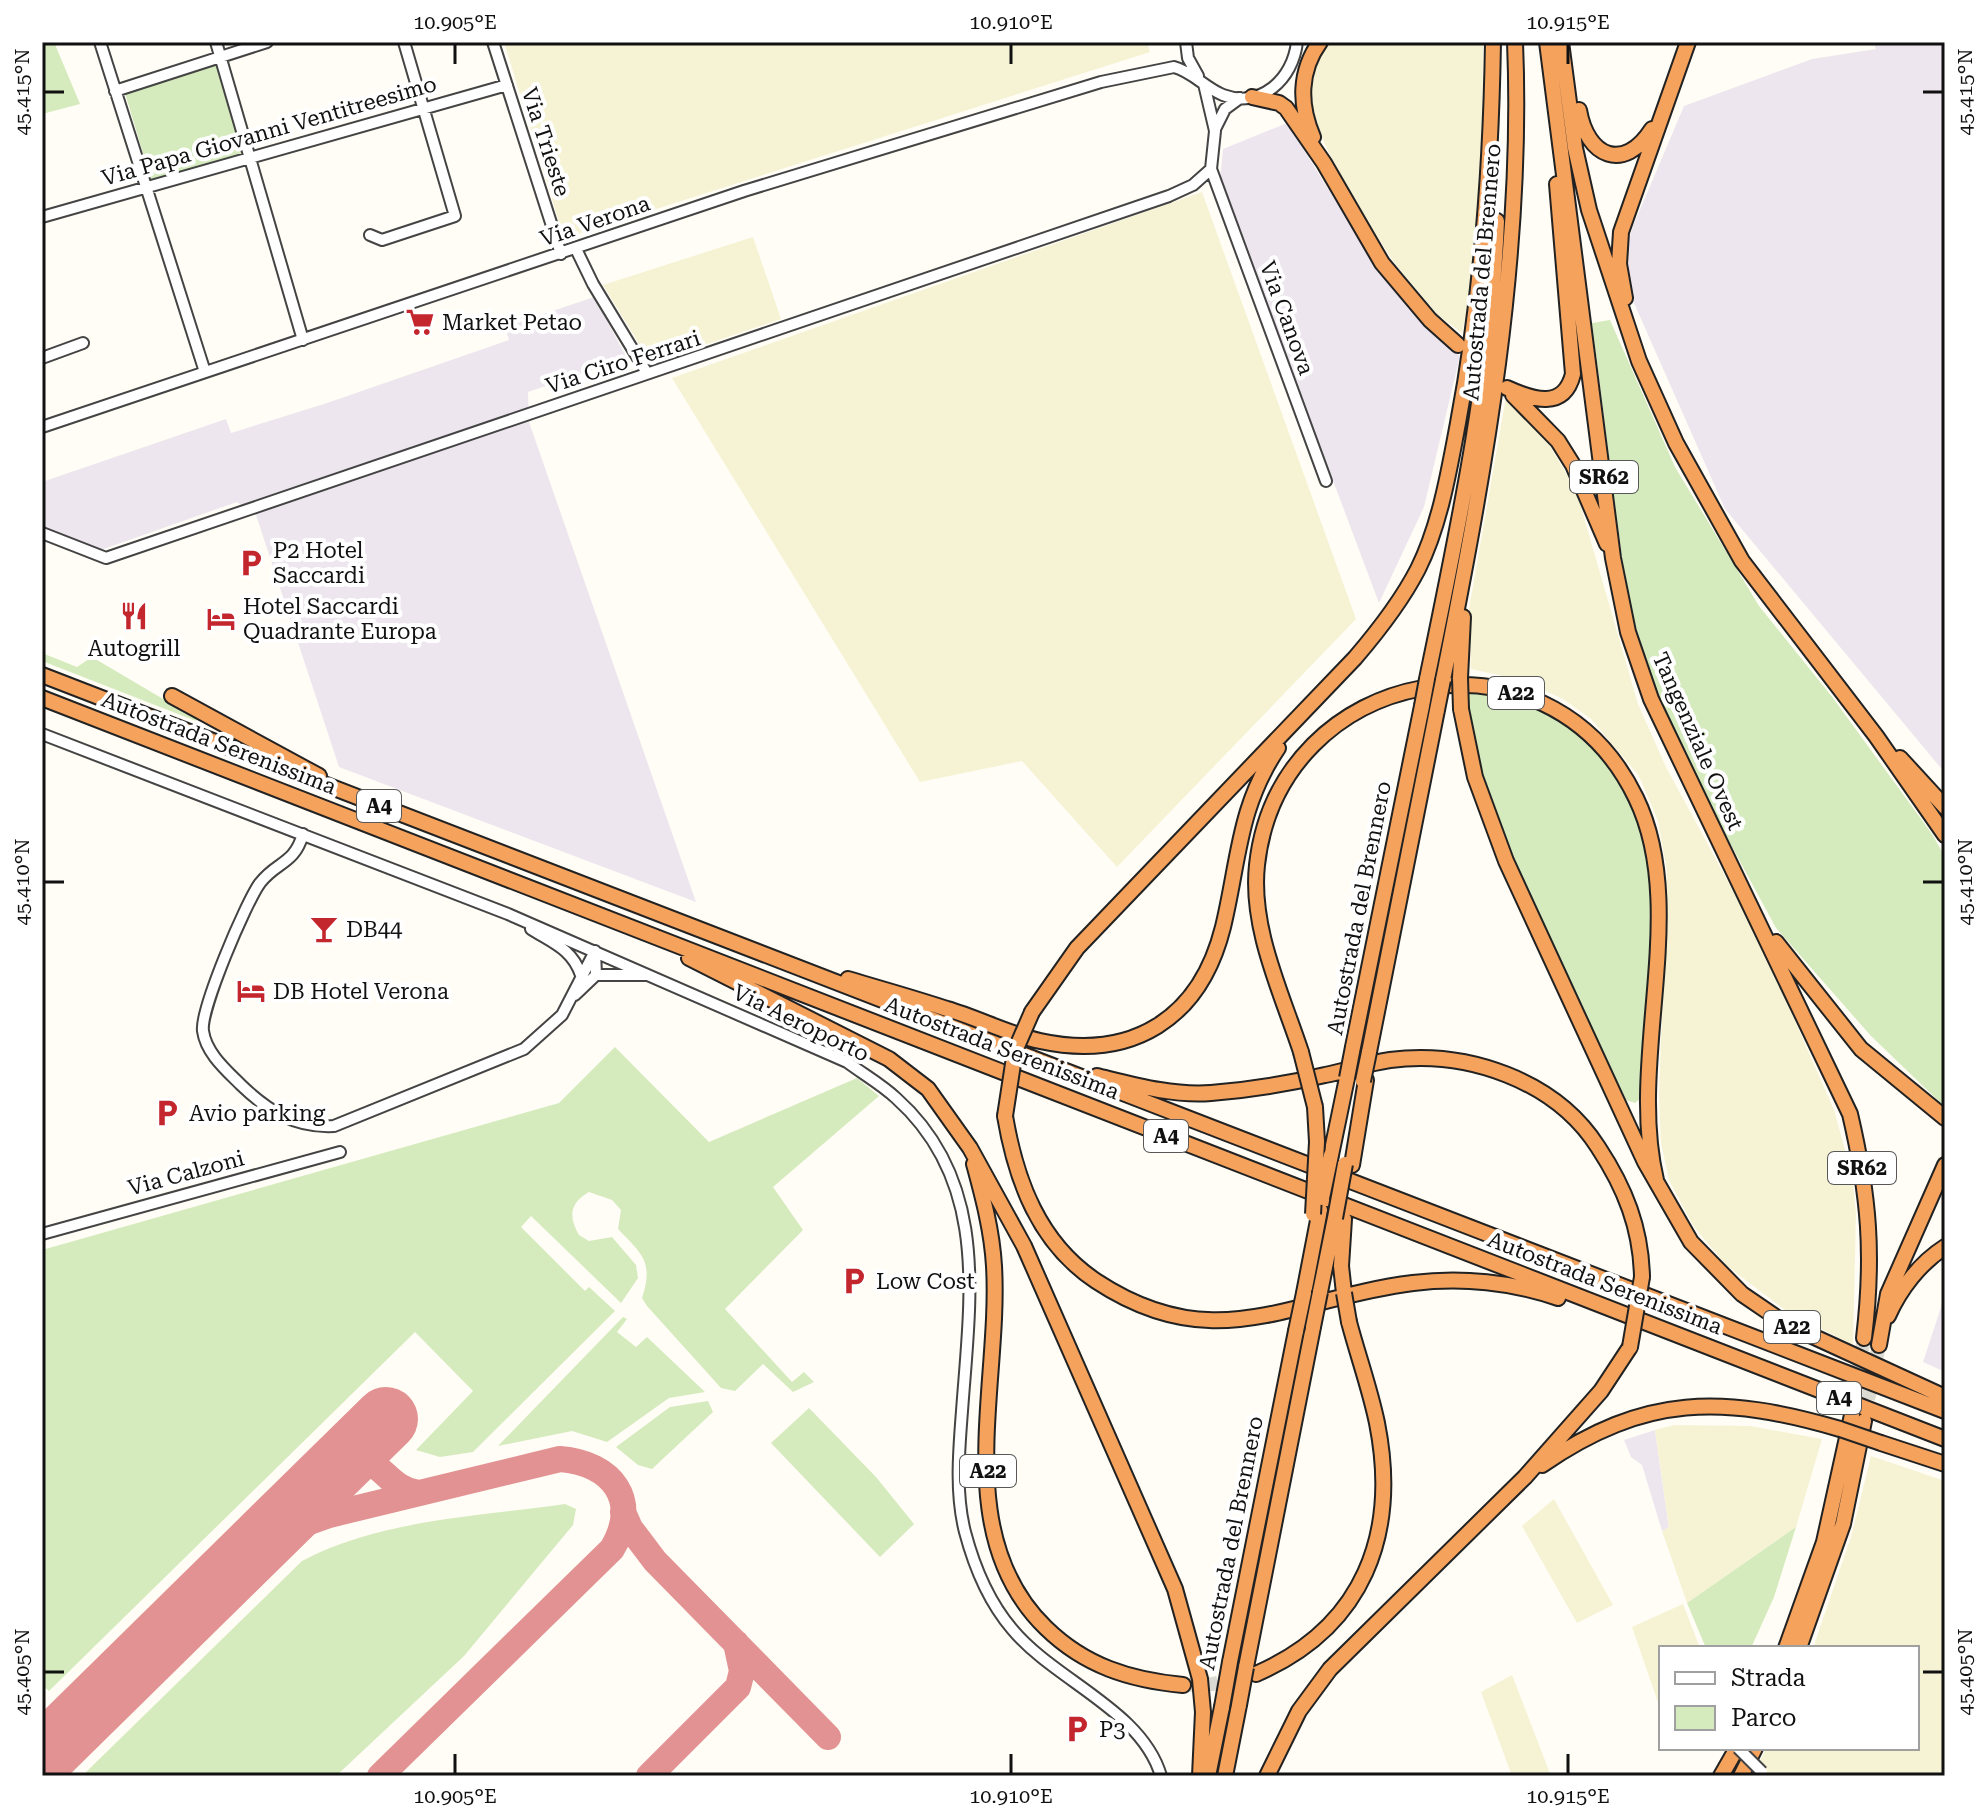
<svg xmlns="http://www.w3.org/2000/svg" width="1987" height="1818" font-family="'Roboto Serif',serif">
  <style>
    .industrial { fill: #eee6ef }
    .farmland { fill: #f6f3d4 }
    .green { fill: #d5ebbd }
    .lines { fill: none; stroke-linecap: round; stroke-linejoin: round }
    .taxiway { stroke: #e29292; stroke-width: 26 }
    .runway { stroke: #e29292; stroke-width: 64 }
    .highway-tunnel { stroke: #dbdad3; stroke-width: 14; stroke-dasharray: 14 7; stroke-linecap: butt }
    .minor-casing { stroke: #444; stroke-width: 14 }
    .highway-casing { stroke: #222; stroke-width: 18 }
    .minor { stroke: #fff; stroke-width: 10 }
    .highway { stroke: #f5a25d; stroke-width: 14 }
    .minor-bridge-casing { stroke: #444; stroke-width: 14; stroke-linecap: butt }
    .highway-bridge-casing { stroke: #222; stroke-width: 18; stroke-linecap: butt }
    .minor-bridge { stroke: #fff; stroke-width: 10 }
    .highway-bridge { stroke: #f5a25d; stroke-width: 14 }
    .ticks { fill: none; stroke: #111; stroke-width: 3 }
    .labels { text-anchor: middle; dominant-baseline: central; stroke-width: 8; stroke-linejoin: round; paint-order: stroke }
    .shield { fill: #fff; stroke: #585858; stroke-width: 2 }
    .shield-label { font-size: 20px; font-weight: bold; fill: #111 }
    .street-label { font-size: 22px; fill: #111; stroke: #fff }
    .poi-label { font-size: 22px; fill: #111; stroke: #fff; text-anchor: start }
    .neatline { fill: none; stroke: #111; stroke-width: 3 }
    .ticks-label { font-size: 20px; text-anchor: middle; fill: #111 }
  </style>
  <rect width="100%" height="100%" fill="#fffdf5"/>
  <path class="industrial" d="M1873 42H1945V773L1725 509 1634 303 1628 275 1626 250 1633 226 1684 106 1812 59 1876 49Z
    M1287 123 1382 275 1427 328 1460 356 1424 507 1379 603 1220 180 1223 149Z
    M594 297 627 358 528 392 529 422 696 902 339 767 256 515 237 502 98 551 42 529V482L226 419 231 433 327 403 509 340 505 327Z
    M1945 1295V1372L1923 1362Z
    M1655 1430 1669 1528 1662 1531 1642 1465 1631 1457 1624 1440Z"/>
  <path class="farmland" d="M504 42H1147L1150 52 568 237 563 235Z
    M1329 42H1483L1482 173 1475 270 1462 333 1438 315 1396 265 1346 189 1314 121 1311 79 1322 49Z
    M1202 192 1356 619 1117 867 1022 761 920 782 672 378Z
    M753 237 781 319 651 363 603 285Z
    M1506 397 1548 443 1576 490 1638 704 1666 767 1759 939 1834 1110 1852 1175 1856 1213 1853 1345 1788 1312 1727 1266 1694 1227 1669 1180 1661 1143 1659 1097 1667 871 1658 821 1639 776 1591 719 1563 699 1521 680 1471 669 1469 609Z
    M1674 1425 1750 1426 1822 1439 1796 1527 1687 1603 1662 1531 1669 1527 1655 1430Z
    M1871 1456 1945 1481V1776H1763L1757 1768 1766 1748H1917V1648H1813L1851 1537Z
    M1554 1499 1613 1605 1577 1623 1522 1526Z
    M1683 1604 1700 1648H1661V1711L1632 1627Z
    M1512 1675 1551 1776H1512L1481 1692Z"/>
  <path class="green" d="M42 42H54L80 104 42 114Z
    M218 65 244 153 151 180 125 93Z
    M1610 320 1675 467 1759 606 1833 698 1932 834 1945 857V1107L1871 1036 1776 928 1684 758 1657 696 1627 598 1592 323Z
    M42 653 77 667 92 657 197 719 196 721 42 661Z
    M1466 689C1488 694 1518 696 1538 707 1691 785 1647 957 1642 1097L1635 1103 1623 1099 1499 833 1470 735Z
    M615 1047 709 1142 857 1078 879 1096 773 1187 803 1230 725 1309 792 1382 804 1372 814 1382 793 1392 763 1364 735 1391 721 1388 647 1306 642 1298C654 1262 642 1254 618 1229L621 1210 612 1200 589 1192C570 1203 568 1216 579 1235L589 1241 612 1237 636 1265 638 1278 621 1303 531 1216 521 1227 585 1291 589 1287 615 1311 473 1452 440 1457 416 1450 473 1391 415 1332 49 1691 42 1685V1250L559 1103Z
    M623 1317 627 1319 617 1332 636 1347 647 1337 705 1392 669 1398 607 1442 572 1431 498 1446Z
    M708 1401 713 1412 652 1469 638 1465 616 1447 670 1407Z
    M809 1408 876 1477 914 1524 880 1557 771 1443Z
    M565 1504 576 1509 573 1525 464 1656 336 1776H82L302 1561C381 1519 478 1517 565 1504Z
    M1796 1527 1774 1597 1751 1648H1706L1687 1603Z"/>
  <g class="lines">
    <path class="taxiway" d="M340 1466C379 1445 382 1488 418 1493
      M623 1512 630 1528 655 1561 828 1737
      M254 1550 301 1525 329 1515 560 1459C612 1463 641 1500 612 1549L380 1776
      M649 1776 738 1687 742 1671 736 1643"/>
    <path class="runway" d="M42 1757 386 1419"/>
    <path class="highway-tunnel" d="M1852 1412 1864 1338
      M1864 1420 1879 1345
      M1183 1685 1213 1684 1253 1675"/>
    <defs>
      <path id="minor" d="M100 42 205 372
        M216 42 303 340
        M493 42 561 254
        M1186 42 1188 58 1198 76
        M115 91 267 42
        M1215 129 1225 109 1240 98
        M1211 169 1326 481
        M42 217 507 85
        M370 235 382 240 455 216 404 42
        M576 249 593 284 647 373
        M42 358 83 343
        M42 427 744 191 1101 82 1174 67C1193 72 1205 88 1223 95 1261 109 1293 79 1297 42
        M42 533 106 558 1169 196 1193 185 1211 169 1215 131 1204 84
        M42 734 508 914 847 1062C863 1074 881 1084 896 1098 990 1182 970 1299 962 1411 959 1450 955 1493 965 1532 974 1566 989 1602 1012 1629 1055 1681 1142 1710 1161 1776
        M303 834C294 865 277 861 260 883 246 902 200 1010 203 1031 206 1053 226 1070 241 1085 268 1111 295 1128 334 1126L524 1049 562 1015 595 951
        M531 929C553 943 572 949 581 975
        M596 975H646
        M575 995 596 975 595 951
        M42 1234 340 1152"/>
      <path id="highway" d="M1547 42 1613 558 1628 632 1651 699 1850 1114C1869 1195 1874 1255 1864 1338
        M1561 42 1575 148 1589 210 1639 361 1676 443 1742 561 1876 736 1945 835
        M1252 97 1279 103 1286 108 1324 163 1382 263 1430 320 1458 345
        M1579 110C1587 157 1624 173 1652 129
        M1313 137C1299 105 1299 71 1320 42
        M1625 298 1619 264 1621 232 1688 42
        M1507 388C1533 400 1564 410 1573 374L1557 184
        M1513 395 1558 441 1573 465 1607 544
        M42 675 1945 1411
        M1460 678 1463 617
        M1427 679C1458 529 1491 375 1497 221
        M1443 680C1485 469 1524 258 1515 42
        M172 696 319 776
        M42 698 1945 1439
        M1461 709 1475 777 1506 861 1645 1162 1691 1242 1742 1294 1786 1324 1945 1397
        M1900 758 1945 807
        M1776 942 1861 1049 1945 1118
        M689 958 889 1059 928 1089 970 1148 1024 1246 1175 1589 1200 1679 1203 1712 1200 1776
        M848 979C881 989 914 998 947 1009 978 1018 1008 1034 1040 1041 1132 1061 1200 1019 1223 927 1239 861 1238 807 1278 748
        M1032 1012 1077 948 1355 658C1379 630 1401 602 1418 569 1440 525 1449 471 1458 423 1482 296 1491 171 1493 42
        M1353 1047 1422 706
        M1301 1052C1282 994 1250 928 1257 865 1279 666 1548 615 1636 798 1690 909 1627 1059 1656 1180
        M1369 1052 1437 710
        M1097 1076C1134 1085 1173 1096 1211 1093 1249 1090 1287 1084 1325 1075 1346 1071 1368 1063 1390 1060 1467 1050 1555 1080 1598 1147 1625 1188 1641 1228 1642 1277
        M1315 1107 1317 1142
        M1005 1116C1016 1181 1039 1243 1096 1281 1216 1360 1291 1298 1413 1283 1461 1277 1513 1282 1558 1298
        M1331 1155 1347 1078
        M974 1164C983 1197 992 1231 994 1266 1001 1385 949 1534 1046 1628 1085 1666 1130 1680 1183 1685
        M1352 1165 1366 1080
        M1344 1219 1341 1266 1344 1293
        M1320 1292 1335 1218
        M1304 1293 1320 1210
        M1888 1316C1900 1289 1920 1263 1945 1247
        M1879 1345 1888 1294 1945 1165
        M1881 1443 1945 1464
        M1542 1465C1645 1394 1723 1395 1840 1429
        M1786 1648 1824 1542 1852 1415
        M1799 1648 1843 1524 1864 1421
        M1230 1662 1296 1331
        M1246 1667 1313 1327
        M1256 1674C1364 1627 1399 1534 1377 1423 1370 1389 1358 1356 1349 1322
        M1208 1776 1222 1707
        M1225 1776 1239 1705
        M1267 1776 1299 1711 1330 1669 1525 1477 1601 1391 1630 1347
        M1721 1776 1737 1748
        M1741 1776 1755 1748"/>
    </defs>
    <use href="#minor" class="minor-casing"/>
    <use href="#highway" class="highway-casing"/>
    <use href="#minor" class="minor"/>
    <use href="#highway" class="highway"/>
    <defs>
      <path id="minor-bridge" d="M1738 1748 1762 1772"/>
      <path id="highway-bridge" d="M1460 678 1461 709
        M1422 706 1427 679
        M1437 710 1443 680
        M1301 1052 1315 1107
        M1347 1078 1353 1047
        M1363 1081 1369 1052
        M1005 1116 1015 1051 1032 1012
        M1322 1198 1331 1155
        M1313 1214 1317 1142
        M1335 1218 1345 1164
        M1344 1293 1349 1322
        M1313 1327 1320 1292
        M1296 1331 1304 1293
        M1630 1347 1642 1277
        M1840 1429 1881 1443
        M1239 1705 1246 1667
        M1222 1707 1230 1662"/>
    </defs>
    <use href="#minor-bridge" class="minor-bridge-casing"/>
    <use href="#highway-bridge" class="highway-bridge-casing"/>
    <use href="#minor-bridge" class="minor-bridge"/>
    <use href="#highway-bridge" class="highway-bridge"/>
  </g>
  <path class="ticks" d="M455 44V64M1011 44V64M1568 44V64M44 92H64M1923 92H1943M44 882H64M1923 882H1943M44 1672H64M1923 1672H1943M455 1754V1774M1011 1754V1774M1568 1754V1774"/>
  <defs>
    <symbol id="supermarket-bare" viewBox="-9 -9 18 18"><path d="M-6-5.5h2.5l.6 2H6L4.5 2H-2.5L-4.4-4H-6ZM-1.5 3.2a1.3 1.3 0 1 0 .1 0ZM3 3.2a1.3 1.3 0 1 0 .1 0Z" fill="#c4262e" stroke="#fff" stroke-width="2.5" paint-order="stroke"/></symbol>
    <symbol id="parking-bare" viewBox="-9 -9 18 18"><path d="M-3.5-5.5H1a3.5 3.5 0 0 1 0 7H-1V5.5H-3.5ZM-1-3.4V-.6H.8a1.4 1.4 0 0 0 0-2.8Z" fill="#c4262e" stroke="#fff" stroke-width="2.5" paint-order="stroke"/></symbol>
    <symbol id="restaurant-bare" viewBox="-9 -9 18 18"><path d="M-5-6h1v4h1v-4h1v4h1v-4h1v5L-1.5 .5V6h-2V.5L-5-1ZM5-6V6H3V1.5H1.5Q1.5-4 5-6Z" fill="#c4262e" stroke="#fff" stroke-width="2.5" paint-order="stroke"/></symbol>
    <symbol id="hotel-bare" viewBox="-9 -9 18 18"><path d="M-6-4.5h1.5V1H6V5H4.5V3h-9V5H-6ZM-4 0a1.8 1.8 0 1 1 3.6 0ZM.5 0V-2.5h3Q6-2.5 6 0Z" fill="#c4262e" stroke="#fff" stroke-width="2.5" paint-order="stroke"/></symbol>
    <symbol id="bar-bare" viewBox="-9 -9 18 18"><path d="M-6-5H6L.8 .8V4.5H3.5V6h-7V4.5H-.8V.8Z" fill="#c4262e" stroke="#fff" stroke-width="2.5" paint-order="stroke"/></symbol>
  </defs>
  <g fill-rule="evenodd">
    <use href="#supermarket-bare" x="400" y="302" width="40" height="40"/>
    <use href="#parking-bare" x="231" y="543" width="40" height="40"/>
    <use href="#restaurant-bare" x="114" y="596" width="40" height="40"/>
    <use href="#hotel-bare" x="201" y="599" width="40" height="40"/>
    <use href="#bar-bare" x="304" y="909" width="40" height="40"/>
    <use href="#hotel-bare" x="231" y="971" width="40" height="40"/>
    <use href="#parking-bare" x="147" y="1093" width="40" height="40"/>
    <use href="#parking-bare" x="834" y="1261" width="40" height="40"/>
    <use href="#parking-bare" x="1057" y="1709" width="40" height="40"/>
  </g>
  <g class="labels">
    <g class="shield">
      <rect x="1570" y="461" width="68" height="32" rx="6"/>
      <rect x="1488" y="677" width="56" height="32" rx="6"/>
      <rect x="357" y="790" width="44" height="32" rx="6"/>
      <rect x="1144" y="1120" width="44" height="32" rx="6"/>
      <rect x="1828" y="1152" width="68" height="32" rx="6"/>
      <rect x="1764" y="1311" width="56" height="32" rx="6"/>
      <rect x="1817" y="1382" width="44" height="32" rx="6"/>
      <rect x="960" y="1455" width="56" height="32" rx="6"/>
    </g>
    <g class="shield-label">
      <text x="1604" y="477">SR62</text>
      <text x="1516" y="693">A22</text>
      <text x="379" y="806">A4</text>
      <text x="1166" y="1136">A4</text>
      <text x="1862" y="1168">SR62</text>
      <text x="1792" y="1327">A22</text>
      <text x="1839" y="1398">A4</text>
      <text x="988" y="1471">A22</text>
    </g>
    <g class="street-label">
      <text transform="translate(269 131) rotate(-16)">Via Papa Giovanni Ventitreesimo</text>
      <text transform="translate(546 142) rotate(72)">Via Trieste</text>
      <text transform="translate(595 221) rotate(-19)">Via Verona</text>
      <text transform="translate(1482 272) rotate(-85)">Autostrada del Brennero</text>
      <text transform="translate(1287 318) rotate(70)">Via Canova</text>
      <text transform="translate(623 362) rotate(-18)">Via Ciro Ferrari</text>
      <text transform="translate(1698 741) rotate(66)">Tangenziale Ovest</text>
      <text transform="translate(219 743) rotate(21)">Autostrada Serenissima</text>
      <text transform="translate(1359 908) rotate(-79)">Autostrada del Brennero</text>
      <text transform="translate(801 1023) rotate(26)">Via Aeroporto</text>
      <text transform="translate(1002 1048) rotate(21)">Autostrada Serenissima</text>
      <text transform="translate(186 1173) rotate(-15)">Via Calzoni</text>
      <text transform="translate(1605 1283) rotate(21)">Autostrada Serenissima</text>
      <text transform="translate(1231 1543) rotate(-79)">Autostrada del Brennero</text>
    </g>
    <g class="poi-label">
      <text x="442" y="322">Market Petao</text>
      <text x="273" y="550">P2 Hotel<tspan x="273" dy="25">Saccardi</tspan></text>
      <text x="243" y="606">Hotel Saccardi<tspan x="243" dy="25">Quadrante Europa</tspan></text>
      <text x="134" y="648" text-anchor="middle">Autogrill</text>
      <text x="346" y="929">DB44</text>
      <text x="273" y="991">DB Hotel Verona</text>
      <text x="189" y="1113">Avio parking</text>
      <text x="876" y="1281">Low Cost</text>
      <text x="1099" y="1729">P3</text>
    </g>
  </g>
  <rect width="1987" height="1818" fill="none" stroke="#ffffff" stroke-width="88"/>
  <rect x="1659" y="1646" width="260" height="104" fill="#ffffff" stroke="#a0a0a0" stroke-width="2"/>
  <rect x="1675" y="1672" width="40" height="12" fill="#ffffff" stroke="#a0a0a0" stroke-width="2"/>
  <text x="1731" y="1686" font-size="24" fill="#111111">Strada</text>
  <rect x="1675" y="1706" width="40" height="24" fill="#d5ebbd" stroke="#a0a0a0" stroke-width="2"/>
  <text x="1731" y="1726" font-size="24" fill="#111111">Parco</text>
  <rect x="44" y="44" width="1899" height="1730" class="neatline"/>
  <g class="ticks-label">
    <text x="455" y="29">10.905°E</text>
    <text x="1011" y="29">10.910°E</text>
    <text x="1568" y="29">10.915°E</text>
    <text transform="translate(22 92) rotate(-90)" y="7">45.415°N</text>
    <text transform="translate(1965 92) rotate(-90)" y="7">45.415°N</text>
    <text transform="translate(22 882) rotate(-90)" y="7">45.410°N</text>
    <text transform="translate(1965 882) rotate(-90)" y="7">45.410°N</text>
    <text transform="translate(22 1672) rotate(-90)" y="7">45.405°N</text>
    <text transform="translate(1965 1672) rotate(-90)" y="7">45.405°N</text>
    <text x="455" y="1803">10.905°E</text>
    <text x="1011" y="1803">10.910°E</text>
    <text x="1568" y="1803">10.915°E</text>
  </g>
</svg>
